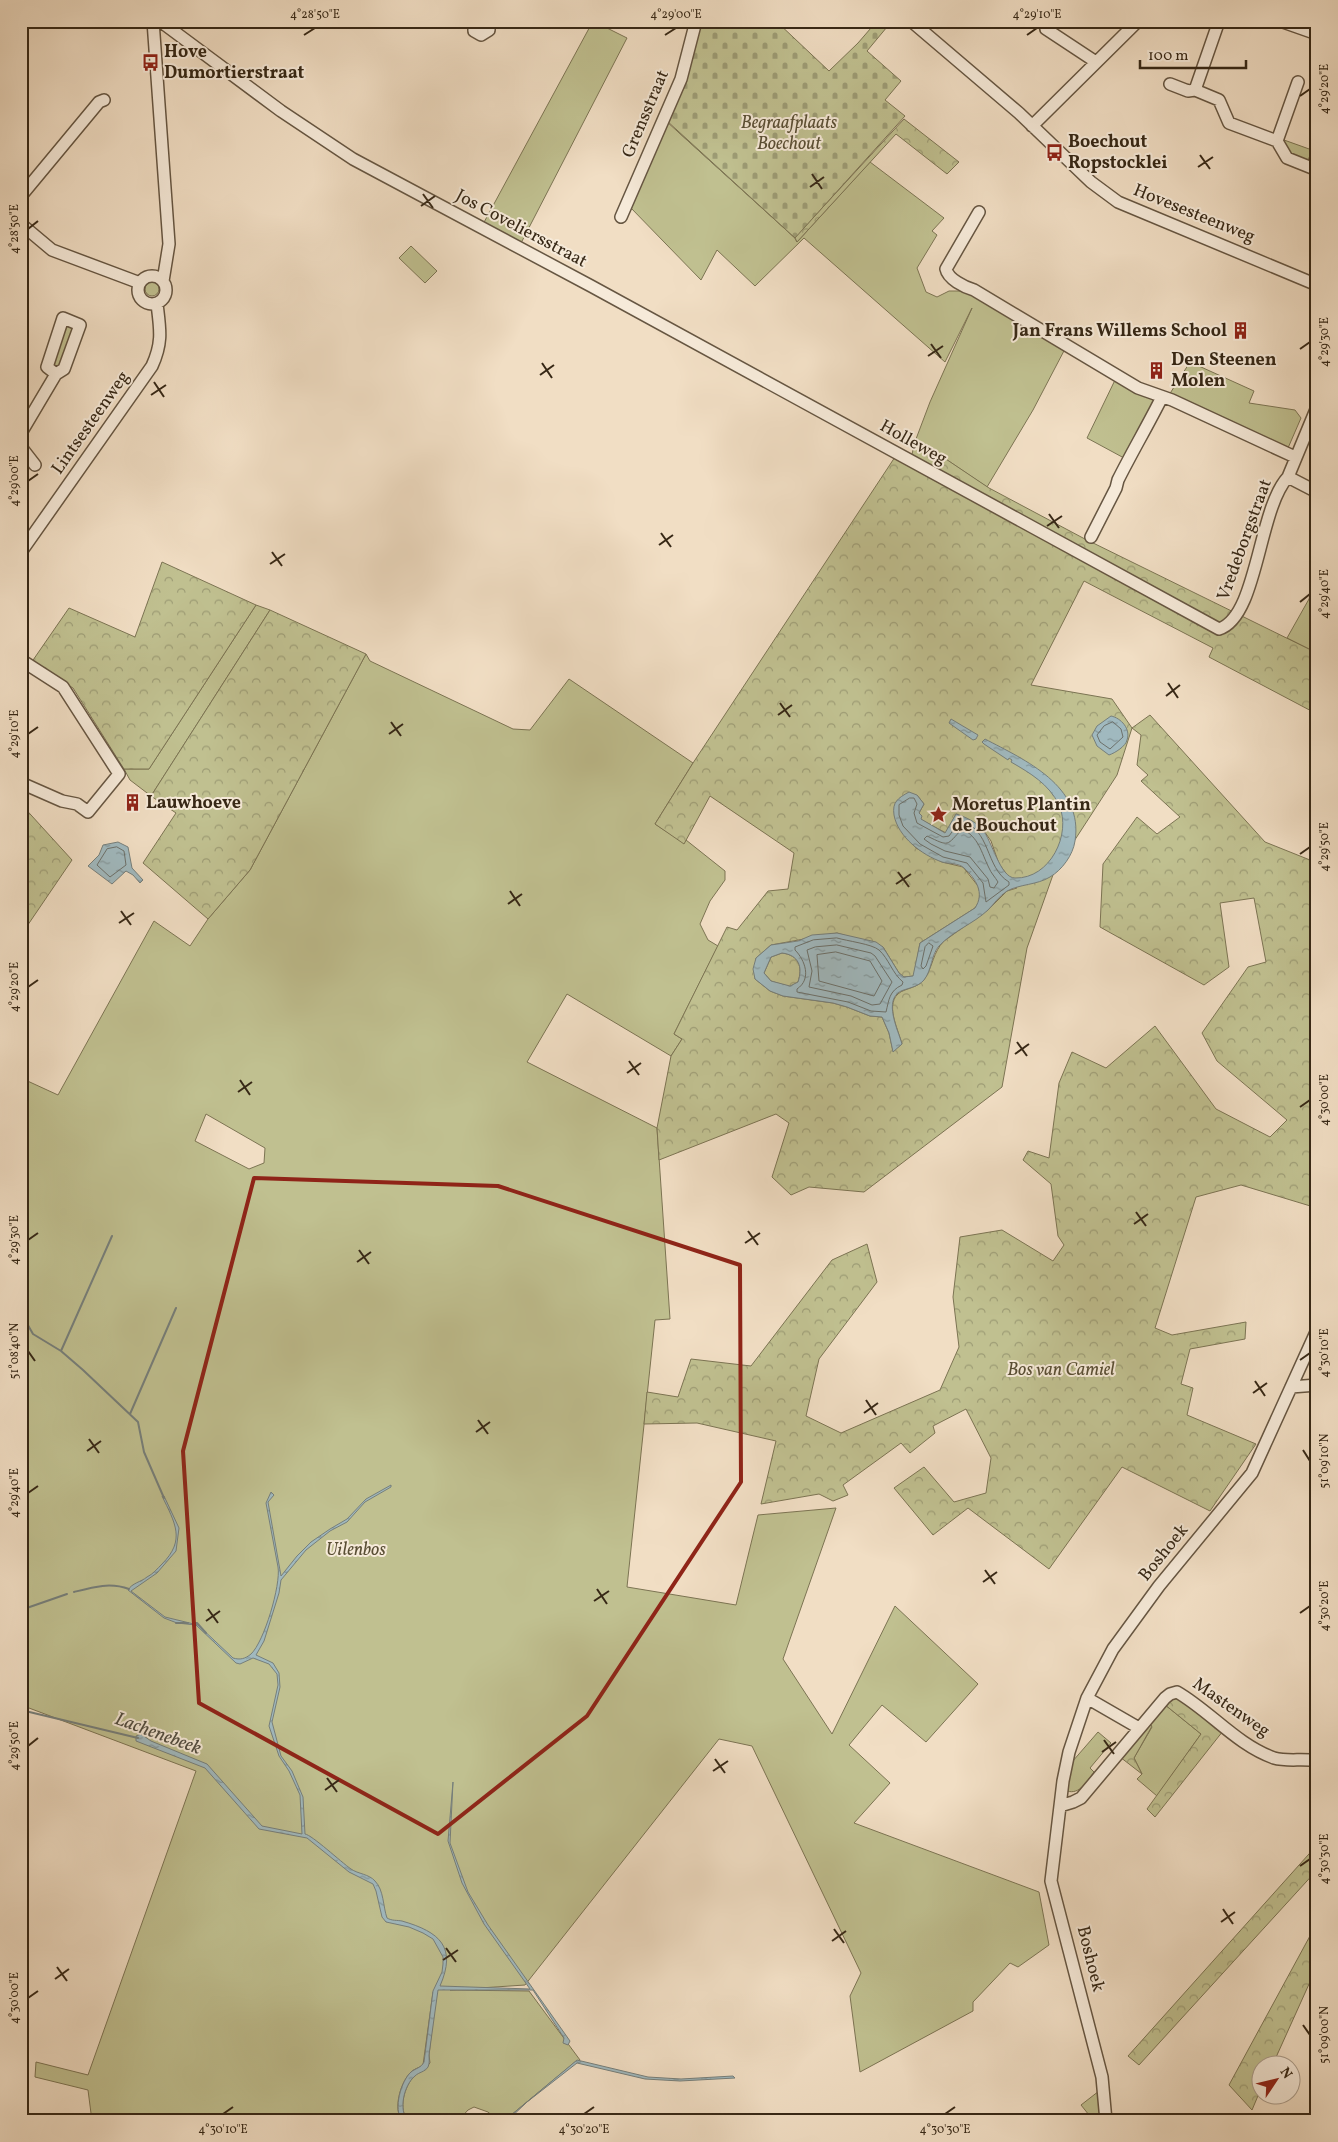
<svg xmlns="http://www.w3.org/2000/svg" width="1338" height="2142" font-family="Vollkorn,serif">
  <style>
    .green { fill: #c0c090; stroke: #7c7453; fill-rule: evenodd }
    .forest { fill: url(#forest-crowns); stroke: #7c7453; fill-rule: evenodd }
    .cemetery { fill: url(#cemetery-stones); stroke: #7c7453 }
    .water { fill: url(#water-ripples); stroke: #767f7b; fill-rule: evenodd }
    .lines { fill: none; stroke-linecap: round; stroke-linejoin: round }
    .shore { stroke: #6c706a; stroke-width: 1 }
    .stream { stroke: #767f7b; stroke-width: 2 }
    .minor-casing { stroke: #665642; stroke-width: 14 }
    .minor { stroke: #f6ead9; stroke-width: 11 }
    .marked { fill: none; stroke: #8f2418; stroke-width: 4; stroke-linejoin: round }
    .ticks { fill: none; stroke: #372816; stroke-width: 2 }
    .labels { text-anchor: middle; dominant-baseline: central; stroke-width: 4; stroke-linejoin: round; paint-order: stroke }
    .poi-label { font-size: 18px; font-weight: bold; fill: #372816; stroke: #f6ead9; text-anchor: start }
    .street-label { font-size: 18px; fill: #372816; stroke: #f6ead9 }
    .park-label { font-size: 18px; font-style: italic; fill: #594e34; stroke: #f6ead9 }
    .water-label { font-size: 19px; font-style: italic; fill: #514c40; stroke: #f6ead9 }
    .neatline { fill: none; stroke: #372816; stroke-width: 2 }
    .ticks-label { font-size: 12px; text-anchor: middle; fill: #372816 }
  </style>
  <defs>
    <pattern id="forest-crowns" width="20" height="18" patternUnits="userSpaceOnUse" patternTransform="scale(1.25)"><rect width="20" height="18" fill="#c0c090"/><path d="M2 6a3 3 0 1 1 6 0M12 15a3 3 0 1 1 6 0" fill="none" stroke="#9d9c75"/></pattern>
    <pattern id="cemetery-stones" width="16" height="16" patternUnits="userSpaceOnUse" patternTransform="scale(1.25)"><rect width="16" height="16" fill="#c0c090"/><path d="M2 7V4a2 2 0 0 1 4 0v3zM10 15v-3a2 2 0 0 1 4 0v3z" fill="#9d9c75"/></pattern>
    <pattern id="water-ripples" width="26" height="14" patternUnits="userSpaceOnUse" patternTransform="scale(1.25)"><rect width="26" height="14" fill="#a0b9bf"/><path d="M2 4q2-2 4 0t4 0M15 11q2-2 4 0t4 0" fill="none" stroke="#83969a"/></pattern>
  </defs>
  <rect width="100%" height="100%" fill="#f1dec4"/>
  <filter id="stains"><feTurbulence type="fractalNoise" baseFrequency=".004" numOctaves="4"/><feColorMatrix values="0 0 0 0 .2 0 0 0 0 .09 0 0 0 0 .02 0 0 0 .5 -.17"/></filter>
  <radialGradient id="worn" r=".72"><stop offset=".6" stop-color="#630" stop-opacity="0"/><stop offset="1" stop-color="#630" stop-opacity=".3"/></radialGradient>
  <path class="green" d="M593 21 627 38 520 245 482 226Z
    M666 121 795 238 797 242 870 162 944 218 932 231 937 235 917 268 926 292 937 297 949 291H969L1066 347 1033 410 987 487 916 439 930 402 972 308 945 362 804 238 755 286 717 250 701 280 630 207Z
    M1284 140 1312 150 1307 163 1289 156 1283 144Z
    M411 246 437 271 425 283 399 258Z
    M145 289a7 7 0 1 1 14 0a7 7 0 1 1-14 0Z
    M64 325 76 327 61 368H52Z
    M1190 362 1254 391 1249 403 1295 410 1301 418 1288 448 1169 395Z
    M1116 378 1153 396 1155 401 1142 426 1139 428 1124 458 1087 438Z
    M1313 582 1317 584V653L1287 638 1309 599Z
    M256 605 270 610 151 796 130 780 124 769H149Z
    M366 654 370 661 513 729 530 730 569 679 693 763 655 824 684 843 686 840 725 871V880L710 901 700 924 708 940 718 946 674 1034 682 1039 671 1056 567 994 527 1062 657 1128 670 1319 655 1320 627 1587 736 1605 758 1515 836 1508 783 1659 832 1734 895 1606 978 1684 926 1742 882 1705 849 1745 890 1783 854 1823 1039 1892 1049 1945 1018 1967 1010 1963 973 2002V2011L860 2072 850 1996 861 1973 752 1746 719 1739 525 1985 450 1990 529 1991 580 2060 575 2062 504 2121H498L488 2112 474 2107 468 2110 458 2121H408C398 2109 404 2087 414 2076 419 2071 425 2069 430 2063L429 2055 436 1991 433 1992 423 2065C419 2068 413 2069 410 2073 400 2084 393 2109 402 2121H92L88 2090 35 2077 36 2062 88 2075 196 1771 21 1705V1078L58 1095 154 921 190 946 208 919 250 870ZM206 1114 265 1148 264 1163 249 1169 195 1141Z
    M1164 1704 1201 1734 1157 1796 1137 1779 1142 1774 1134 1758 1152 1727 1148 1723Z
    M1098 1732 1111 1743 1090 1768 1094 1772C1087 1781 1080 1795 1067 1791L1072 1762Z
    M1099 2091 1100 2121H1082L1089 2115 1081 2105Z"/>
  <path class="forest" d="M904 119 959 162 947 174 896 134 797 242 795 238 676 130 679 127 799 233Z
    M916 439 989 488 1083 538 1317 653V714L1209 657 1213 648 1084 581 1031 685 1112 699 1132 728 1150 715 1265 842 1310 860 1317 848V1208L1241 1185 1196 1197 1155 1328 1172 1335 1246 1322 1245 1339 1190 1349 1181 1384 1193 1388 1187 1415 1256 1444 1210 1511 1122 1467 1049 1569 968 1508 933 1535 894 1488 924 1467 954 1502 986 1493 991 1458 966 1409 933 1426 935 1433 910 1453 901 1443 843 1485 848 1495 833 1501 819 1494 761 1504 776 1441 697 1423 644 1424 647 1392 678 1397 691 1359 751 1366 832 1260 867 1244 877 1282 819 1359 806 1416 841 1433 940 1390 959 1347 953 1297 960 1237 1002 1230 1053 1261 1064 1245 1058 1236 1051 1184 1023 1160 1028 1151 1049 1158 1059 1083 1072 1052 1106 1068 1155 1026 1216 1109 1270 1137 1287 1120 1217 1061 1202 1033 1248 967 1266 962 1254 898 1220 903 1229 967 1204 985 1100 927 1103 864 1137 817 1157 834 1180 817 1141 781 1148 775 1137 765 1141 735 1132 728 1117 775 1054 872 1027 948 1002 1087 864 1192 809 1187 791 1195 772 1177 789 1123 776 1114 659 1160 657 1128 671 1056 682 1039 674 1034 727 927 737 930 768 891 788 889 794 853 710 796 684 844 655 824 693 763 895 457 909 465ZM917 795 924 804 919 813 920 819 946 833 956 814 982 828 991 841 999 864 1017 888 1007 891 989 909 944 941C933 952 933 966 925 978 921 985 913 987 905 990 882 998 897 1026 902 1044L893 1051 889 1033 882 1017 870 1016 847 1007 833 1003 783 996 770 991 755 979 756 958 771 945 837 933 883 947 899 973 904 977 914 976 920 943 975 908 979 902 980 893 978 886 963 867 942 862 916 848 899 828Z
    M162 562 256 605 149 769H124L73 688 31 663 69 608 135 637Z
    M270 610 366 654 250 870 208 919 143 863 176 813 151 796Z
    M21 804 72 860 21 935Z
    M782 953C799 955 803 967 798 982L790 987 771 981 764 973 771 957Z
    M1176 1697 1223 1731 1155 1817 1147 1809 1201 1734 1164 1704Z
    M1148 1723 1152 1726 1134 1758 1142 1774 1120 1757Z
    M1317 1845V1870L1139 2065 1128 2056Z
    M1317 1923V1974L1314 1973 1273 2064H1260V2091L1252 2110 1229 2085Z"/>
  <path class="cemetery" d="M699 21H776L829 71 858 43 877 21H892L867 51 901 81 885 100 905 116 795 238 666 120Z"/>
  <path class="water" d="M1111 716C1121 718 1131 729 1127 740 1126 746 1115 753 1109 755L1097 746 1092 735 1097 726Z
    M951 719 978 735 976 739 973 740 949 723Z
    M985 739C1025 760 1084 786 1075 841 1073 855 1062 870 1050 877 1037 885 1020 884 1007 891 999 896 994 904 988 910 973 924 953 931 939 946 931 955 932 970 924 980 918 987 908 988 901 991 883 1000 898 1030 902 1044L893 1052 889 1033 882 1017 870 1016 847 1007 833 1003 783 996 770 991 755 979 753 969 756 958 771 945 798 941 812 935 837 933 876 942 883 947 899 973 904 977 913 976 920 943 975 908C985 893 976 879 964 868 959 863 949 864 942 862 922 855 898 837 894 815 892 802 898 798 909 792L917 795 924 804 919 813 922 816 921 819 945 833 956 814C966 817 976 822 982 829 992 840 1000 878 1015 878 1050 879 1072 834 1059 805 1049 784 1030 773 1011 762L1012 760 1009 758 1008 760 984 744 982 742ZM782 953C799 955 803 967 798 982L790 986 771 981 764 973 771 957Z
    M118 842 128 847 132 868 143 880 140 883 133 875 126 871 112 884 88 866 99 855 103 845Z
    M391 1485V1487L365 1502 347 1522 330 1531 306 1550 281 1580 279 1593 264 1641 256 1655 273 1663 279 1673 280 1687 272 1722 281 1756 292 1771 303 1797 305 1834C312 1835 341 1862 351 1869 358 1874 369 1874 375 1881 384 1890 383 1907 387 1918 392 1921 397 1920 402 1921 440 1932 457 1947 440 1986L530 1989 484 1924 462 1883 448 1841 453 1782 450 1843 468 1892 488 1925 570 2041 568 2045 563 2043 564 2038 533 1990H438L429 2055C429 2059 430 2063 428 2067 425 2072 419 2072 415 2076 404 2085 398 2110 408 2121H402C393 2109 401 2081 411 2072 416 2068 421 2068 424 2062L433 1991 442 1972 443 1964V1957L433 1939 423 1933 409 1927 386 1922 382 1917 376 1891 373 1884 349 1872 307 1838 259 1829 205 1768 136 1741V1736L141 1734 151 1741 207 1764 262 1826 302 1834 300 1795 289 1771 279 1756 269 1726 278 1685 277 1674 269 1664 253 1658 240 1664 236 1663 196 1625 177 1623 164 1618 128 1590C132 1583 141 1582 147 1577 153 1574 157 1569 162 1564 186 1540 175 1523 162 1496H164L179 1528 176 1551 157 1573 131 1591 165 1617 198 1625 233 1658C240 1660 245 1659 251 1654 264 1642 281 1585 278 1567 274 1546 270 1524 266 1503L271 1492 274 1495 268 1502 281 1576 297 1556 311 1542 330 1529 347 1519 366 1499Z
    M577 2060 648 2077 681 2079 733 2076 735 2078 680 2081 645 2079 577 2063 527 2102 507 2121H504Z"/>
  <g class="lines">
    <path class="shore" d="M1113 722 1121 729 1123 737 1110 749 1100 742 1097 735 1104 726Z
      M910 798H914L917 804 914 813 917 823 943 837 949 836 960 821C991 828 985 868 1009 882V885L986 902 983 883 967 863 943 857 920 844 903 826 899 815V805Z
      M962 829C979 837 981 852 989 868 991 873 995 877 998 882L994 888 990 887 988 879 970 857 945 851 931 844 924 839 927 836C950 847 946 846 962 829Z
      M117 847 124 851 126 865 110 877 97 865 107 849Z
      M837 938C847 941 872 944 879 950 889 959 892 973 903 982L902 985C889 991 889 1000 886 1012L871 1011 848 1002 797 992V989C812 979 805 960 795 950V947L813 940Z
      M929 943 933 946 926 966 923 969 921 966 925 947Z
      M837 945 871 953 875 956 892 982 880 1004 872 1005 851 996 809 987 812 971 807 950 815 947Z
      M836 952 870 961 882 981 874 996 819 981 817 955Z"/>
    <path class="stream" d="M21 1313 33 1334 61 1351 83 1370 138 1422 144 1452 164 1498
      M61 1351 112 1236
      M130 1414 176 1308
      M74 1592C93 1587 110 1582 129 1589
      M21 1610 67 1594
      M176 1623H188
      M193 1623H197L206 1633
      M21 1710 138 1738"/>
    <defs>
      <path id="minor" d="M153 21 169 244 163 281
        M160 21 281 111 353 159 591 286 1219 629C1258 617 1258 509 1288 477L1317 407
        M474 21V31L481 35 489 30V21
        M911 21 1019 113 1091 182 1118 202 1317 285
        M1047 21 1046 29 1096 62
        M1219 21 1195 90 1219 100 1229 123 1277 141 1287 158 1317 170
        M1280 21 1317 34
        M1170 84 1188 91 1195 90
        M1032 126 1138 21
        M1277 141 1298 82
        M21 196 99 102 104 100
        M979 212 946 269C948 279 964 287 974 290L1138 388 1172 400 1295 457
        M621 217 681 79 696 21
        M21 224 52 250 140 283
        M138 290a14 14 0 1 1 28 0a14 14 0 1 1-28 0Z
        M21 433 56 374 64 369 80 325 63 318 47 367 56 374
        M21 447 35 465
        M1288 477 1317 492
        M1091 537 1116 488 1118 480C1132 452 1148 425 1162 397
        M21 552 152 366C163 342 160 329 157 304
        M21 660 63 687 119 774 88 812 77 804 62 801 21 783
        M1291 1387 1317 1385
        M1087 1698 1139 1728
        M1060 1806 1073 1802 1081 1798 1165 1698 1170 1694 1177 1692C1210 1711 1237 1745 1274 1758 1288 1762 1303 1758 1317 1761
        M1106 2121 1102 2077 1051 1881 1063 1781 1069 1752 1087 1698 1113 1649 1159 1586 1252 1473 1317 1330"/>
    </defs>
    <use href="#minor" class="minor-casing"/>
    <use href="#minor" class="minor"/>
  </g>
  <path class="marked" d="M254 1178 498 1186 740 1265 741 1482 587 1716 438 1834 199 1703 183 1451Z"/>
  <path class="ticks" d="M304 35 315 28M665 35 676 28M1027 35 1037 28M1300 96 1310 89M1200 155 1210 169M1198 167 1213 157M812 174 822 189M810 187 824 177M423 194 433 208M421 206 435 196M28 229 38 221M931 344 941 358M1300 349 1310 342M928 356 943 346M542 363 552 378M540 375 554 365M154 382 164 397M151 395 166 385M28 481 38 474M1049 514 1059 528M1047 526 1062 516M661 533 671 547M659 545 673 535M272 552 282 566M270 564 285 554M1300 602 1310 594M1168 683 1178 698M1166 696 1180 685M780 703 790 717M778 715 792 705M391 722 401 736M28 734 38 727M389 734 403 724M1300 854 1310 847M898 872 909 887M896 884 911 874M510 891 520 906M508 904 522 894M121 911 131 925M119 923 134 913M28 987 38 980M1017 1042 1027 1056M1015 1054 1029 1044M629 1061 639 1075M627 1073 641 1063M240 1080 250 1095M238 1092 252 1082M1300 1107 1310 1100M1136 1212 1146 1226M1134 1224 1148 1214M748 1231 758 1245M28 1240 38 1233M745 1243 760 1233M359 1250 369 1264M357 1262 371 1252M28 1351 35 1361M1300 1360 1310 1353M1255 1381 1265 1396M1253 1393 1267 1383M866 1400 876 1415M864 1413 878 1403M478 1420 488 1434M476 1432 490 1422M89 1439 99 1453M1303 1450 1310 1461M87 1451 101 1441M28 1493 38 1486M985 1570 995 1584M983 1582 997 1572M597 1589 607 1604M594 1601 609 1591M208 1609 218 1623M1300 1613 1310 1606M206 1621 220 1611M1104 1740 1114 1754M28 1746 38 1738M1102 1752 1116 1742M715 1759 725 1773M713 1771 728 1761M327 1778 337 1792M325 1790 339 1780M1300 1866 1310 1859M1223 1909 1233 1924M1221 1922 1235 1912M834 1929 844 1943M832 1941 846 1931M446 1948 456 1962M443 1960 458 1950M57 1967 67 1981M55 1979 69 1969M28 1998 38 1991M1303 2025 1310 2035M223 2114 233 2107M584 2114 594 2107M945 2114 955 2107"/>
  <defs>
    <symbol id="bus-bare" viewBox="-9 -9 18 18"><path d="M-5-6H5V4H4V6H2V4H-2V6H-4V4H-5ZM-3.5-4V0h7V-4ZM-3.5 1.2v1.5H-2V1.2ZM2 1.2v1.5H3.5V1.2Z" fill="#8f2418" stroke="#f6ead9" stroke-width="2.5" paint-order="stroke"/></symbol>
    <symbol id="building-bare" viewBox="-9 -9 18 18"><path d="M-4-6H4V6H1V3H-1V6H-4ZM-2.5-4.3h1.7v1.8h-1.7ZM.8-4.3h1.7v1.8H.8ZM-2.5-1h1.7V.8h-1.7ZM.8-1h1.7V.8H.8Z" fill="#8f2418" stroke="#f6ead9" stroke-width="2.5" paint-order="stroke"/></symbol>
    <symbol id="sight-bare" viewBox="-9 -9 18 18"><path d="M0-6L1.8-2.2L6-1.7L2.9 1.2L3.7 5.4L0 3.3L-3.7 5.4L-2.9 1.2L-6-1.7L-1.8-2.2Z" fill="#8f2418" stroke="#f6ead9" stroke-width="2.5" paint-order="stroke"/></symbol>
  </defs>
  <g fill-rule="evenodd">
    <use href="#bus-bare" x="138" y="50" width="25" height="25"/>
    <use href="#bus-bare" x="1042" y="140" width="25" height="25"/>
    <use href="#building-bare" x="1228" y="318" width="25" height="25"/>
    <use href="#building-bare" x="1144" y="358" width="25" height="25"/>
    <use href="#building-bare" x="120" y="790" width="25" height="25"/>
    <use href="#sight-bare" x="926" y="802" width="25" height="25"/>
  </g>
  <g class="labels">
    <g class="poi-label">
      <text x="164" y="52">Hove<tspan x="164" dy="21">Dumortierstraat</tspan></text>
      <text x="1068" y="142">Boechout<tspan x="1068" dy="21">Ropstocklei</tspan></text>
      <text x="1227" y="331" text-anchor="end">Jan Frans Willems School</text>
      <text x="1171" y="360">Den Steenen<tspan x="1171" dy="21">Molen</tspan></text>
      <text x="146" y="803">Lauwhoeve</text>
      <text x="952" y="805">Moretus Plantin<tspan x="952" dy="21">de Bouchout</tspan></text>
    </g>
    <g class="street-label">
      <text transform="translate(646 114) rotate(-67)">Grensstraat</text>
      <text transform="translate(1194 214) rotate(22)">Hovesesteenweg</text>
      <text transform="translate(521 229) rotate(28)">Jos Coveliersstraat</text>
      <text transform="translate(91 423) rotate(-55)">Lintsesteenweg</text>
      <text transform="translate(913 443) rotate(29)">Holleweg</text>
      <text transform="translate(1245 540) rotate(-70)">Vredeborgstraat</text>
      <text transform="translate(1164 1553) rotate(-51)">Boshoek</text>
      <text transform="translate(1231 1708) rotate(35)">Mastenweg</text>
      <text transform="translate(1090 1959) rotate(76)">Boshoek</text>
    </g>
    <g class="park-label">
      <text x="789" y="123">Begraafplaats<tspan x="789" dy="21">Boechout</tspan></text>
      <text x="1061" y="1370">Bos van Camiel</text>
      <text x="356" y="1550">Uilenbos</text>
    </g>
    <g class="water-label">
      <text transform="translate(158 1734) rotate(20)">Lachenebeek</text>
    </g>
  </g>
  <rect width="1338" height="2142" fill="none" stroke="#f1dec4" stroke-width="55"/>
  <g transform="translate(1276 2080) rotate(55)"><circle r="24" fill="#f6ead9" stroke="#aa9c8b"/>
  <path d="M0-4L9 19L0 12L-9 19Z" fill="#8f2418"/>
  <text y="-8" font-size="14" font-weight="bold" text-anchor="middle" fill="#372816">N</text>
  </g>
  <path d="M1140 60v8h106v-8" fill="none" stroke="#372816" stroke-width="2.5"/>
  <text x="1148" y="60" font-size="15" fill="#372816" stroke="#f6ead9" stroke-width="4" paint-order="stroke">100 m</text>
  <rect x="28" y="28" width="1282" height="2086" class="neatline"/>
  <g class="ticks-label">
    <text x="315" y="18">4°28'50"E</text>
    <text x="676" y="18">4°29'00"E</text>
    <text x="1037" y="18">4°29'10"E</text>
    <text transform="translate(1324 89) rotate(-90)" y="4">4°29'20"E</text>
    <text transform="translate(14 229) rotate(-90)" y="4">4°28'50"E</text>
    <text transform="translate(1324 342) rotate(-90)" y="4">4°29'30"E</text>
    <text transform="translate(14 481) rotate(-90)" y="4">4°29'00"E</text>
    <text transform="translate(1324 594) rotate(-90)" y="4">4°29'40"E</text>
    <text transform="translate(14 734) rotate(-90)" y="4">4°29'10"E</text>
    <text transform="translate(1324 847) rotate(-90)" y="4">4°29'50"E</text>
    <text transform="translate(14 987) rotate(-90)" y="4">4°29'20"E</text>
    <text transform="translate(1324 1100) rotate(-90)" y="4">4°30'00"E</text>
    <text transform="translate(14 1240) rotate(-90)" y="4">4°29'30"E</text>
    <text transform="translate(14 1351) rotate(-90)" y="4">51°08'40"N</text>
    <text transform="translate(1324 1353) rotate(-90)" y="4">4°30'10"E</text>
    <text transform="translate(1324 1461) rotate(-90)" y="4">51°09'10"N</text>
    <text transform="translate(14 1493) rotate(-90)" y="4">4°29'40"E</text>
    <text transform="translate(1324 1606) rotate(-90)" y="4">4°30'20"E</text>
    <text transform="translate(14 1746) rotate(-90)" y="4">4°29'50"E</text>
    <text transform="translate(1324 1859) rotate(-90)" y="4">4°30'30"E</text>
    <text transform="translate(14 1998) rotate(-90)" y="4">4°30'00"E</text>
    <text transform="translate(1324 2035) rotate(-90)" y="4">51°09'00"N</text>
    <text x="223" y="2133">4°30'10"E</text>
    <text x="584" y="2133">4°30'20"E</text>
    <text x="945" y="2133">4°30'30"E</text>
  </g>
  <rect width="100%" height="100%" filter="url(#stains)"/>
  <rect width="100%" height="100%" fill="url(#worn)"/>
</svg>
